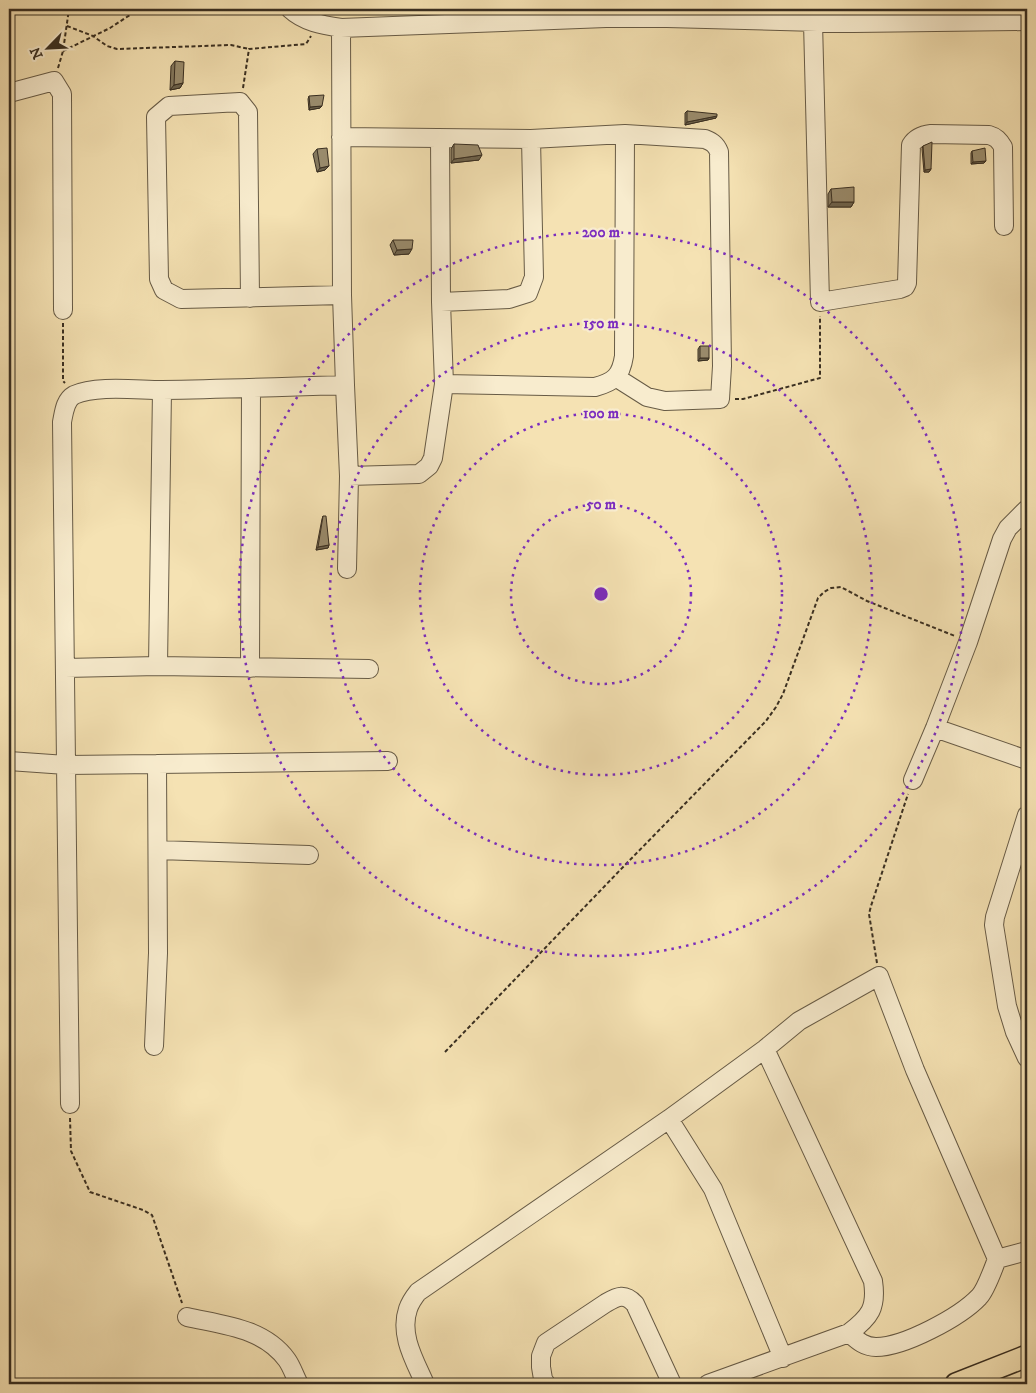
<svg xmlns="http://www.w3.org/2000/svg" width="1036" height="1393" font-family="'IM FELL DW Pica',serif">
  <style>
    .lines { fill: none; stroke-linecap: round; stroke-linejoin: round }
    .minor-casing { stroke: #675b46; stroke-width: 20 }
    .major-casing { stroke: #382e21; stroke-width: 24 }
    .path { stroke: #382e21; stroke-width: 2; stroke-dasharray: 4 2.5; stroke-linecap: butt }
    .minor { stroke: #f8ecce; stroke-width: 18 }
    .major { stroke: #f5e2b3; stroke-width: 21 }
    .wall { fill: #84785e; stroke: #382e21 }
    .shaded-wall { fill: #6c624c; stroke: #382e21 }
    .building { fill: #9a8c6d; stroke: #382e21 }
    .ring { fill: none; stroke: #7b2cbf; stroke-width: 2.5; stroke-dasharray: 2.5 5 }
    .centre { fill: #7b2cbf; stroke: #f8ecce; stroke-width: 2.5 }
    .ring-label { font-size: 15px; text-anchor: middle; font-weight: bold; fill: #7b2cbf; stroke: #f8ecce; stroke-width: 4.5; stroke-linejoin: round; paint-order: stroke }
  </style>
  <rect width="100%" height="100%" fill="#f5e2b3"/>
  <filter id="stains"><feTurbulence type="fractalNoise" baseFrequency=".004" numOctaves="4"/><feColorMatrix values="0 0 0 0 .2 0 0 0 0 .09 0 0 0 0 .02 0 0 0 .5 -.17"/></filter>
  <radialGradient id="worn" r=".72"><stop offset=".6" stop-color="#630" stop-opacity="0"/><stop offset="1" stop-color="#630" stop-opacity=".3"/></radialGradient>
  <g class="lines">
    <defs>
      <path id="minor" d="M290 9C304 22 322 25 341 28L606 18H667L854 23 1027 21
        M813 22 820 302 900 289 905 287 907 283 911 145C916 137 923 135 931 134L989 135C996 137 999 140 1003 147L1004 226
        M9 93 54 81 62 94 63 310
        M341 137 531 139 534 277 528 293 509 299 441 302
        M531 139 625 134 705 139C712 142 716 144 719 152L722 366 720 399 665 401 647 397 617 378
        M250 298 248 112 240 102 169 106 156 117 159 279 164 290 181 299 342 295
        M444 384 595 387C614 382 621 376 624 356L625 134
        M345 385 349 476 347 569
        M349 476 419 474 429 466 433 458 444 384 441 302 440 138
        M158 666 162 390
        M65 668 158 666 369 669
        M250 668 251 388
        M935 728 1027 760
        M9 761 66 765 157 764 158 953 154 1046
        M157 764 388 761
        M913 780 935 728 968 642 1002 539 1008 528 1027 509
        M1027 815 995 917 994 925 1007 1006 1015 1032 1027 1058
        M158 850 309 855
        M70 1104 62 422C64 412 65 400 74 395 96 385 137 390 162 390 223 389 284 387 345 385L342 295 341 28
        M669 1119 713 1189 783 1358
        M997 1259 1027 1251
        M187 1317C223 1325 264 1328 287 1360 292 1367 295 1377 299 1384
        M425 1384C415 1361 399 1335 408 1309 410 1303 414 1297 418 1292L669 1119 765 1049 799 1021 879 976 915 1070 997 1259C993 1269 986 1290 979 1297 960 1317 904 1347 876 1347 864 1347 857 1340 849 1333
        M546 1384 543 1379 541 1367V1356L546 1343 606 1303C618 1296 625 1293 635 1304L672 1384
        M708 1384 849 1333C870 1317 877 1308 873 1281L765 1049"/>
      <path id="major" d="M956 1384 1027 1356"/>
    </defs>
    <use href="#minor" class="minor-casing"/>
    <use href="#major" class="major-casing"/>
    <path class="path" d="M67 26 93 36 107 46 117 49 231 45 249 49
      M63 51 110 28 139 9
      M58 68 63 51 69 9
      M243 88 249 49 306 44 311 36
      M63 323V381L65 383
      M735 399H743L820 378V316
      M877 963 869 914 871 906 908 794
      M445 1052 625 865 766 721 776 707 783 694 818 598 824 592 831 588 841 587 867 601 955 636
      M70 1118 71 1151 90 1192 143 1210 152 1215 182 1303"/>
    <use href="#minor" class="minor"/>
    <use href="#major" class="major"/>
  </g>
  <path class="wall" d="M175 61 183 83 180 88 170 90 171 66Z
    M309 96 320 108 309 110 308 99Z
    M687 111 716 118 685 125V113Z
    M454 144 479 160 451 163V149Z
    M923 146 931 169 929 172H924L922 149Z
    M317 149 329 166 325 170 317 172 313 154Z
    M972 151 986 161 984 163 971 164V153Z
    M831 189 854 202 851 207H828V194Z
    M393 240 409 254 394 255 390 245Z
    M700 346 709 358 708 360 698 361V349Z
    M323 516 329 545 328 548 316 550 322 519Z"/>
  <path class="shaded-wall" d="M183 83 180 88 170 90 174 85Z
    M322 106 320 108 309 110 310 107Z
    M717 116 716 118 685 125 687 122Z
    M482 155 479 160 451 163 454 159Z
    M986 161 984 163 971 164 973 162Z
    M329 166 325 170 317 172 320 168Z
    M931 169 929 172H924L925 170Z
    M832 202H854L851 207H828Z
    M412 249 409 254 394 255 397 250Z
    M700 358H709L708 360 698 361Z
    M329 545 328 548 316 550 318 547Z"/>
  <path class="building" d="M175 61 184 62 183 83 174 85Z
    M324 95 322 106 310 107 309 96Z
    M687 111 717 114V116L687 122Z
    M932 142 931 169 925 170 923 146Z
    M454 144 478 145 482 155 454 159Z
    M327 148 329 166 320 168 317 149Z
    M985 148 986 161 973 162 972 151Z
    M854 187V202H832L831 189Z
    M393 240H413L412 249 397 250Z
    M700 346H709V358H700Z
    M323 516H326L329 545 318 547Z"/>
  <g class="ring">
    <circle cx="601" cy="594" r="90"/>
    <circle cx="601" cy="594" r="181"/>
    <circle cx="601" cy="594" r="271"/>
    <circle cx="601" cy="594" r="362"/>
  </g>
  <circle cx="601" cy="594" r="8" class="centre"/>
  <g class="ring-label">
    <text x="601" y="237">200 m</text>
    <text x="601" y="328">150 m</text>
    <text x="601" y="418">100 m</text>
    <text x="601" y="509">50 m</text>
  </g>
  <rect width="1036" height="1393" fill="none" stroke="#f5e2b3" stroke-width="30"/>
  <rect x="10" y="10" width="1016" height="1373" fill="none" stroke="#382e21" stroke-width="2.5"/>
  <rect x="15" y="15" width="1006" height="1363" fill="none" stroke="#382e21"/>
  <g transform="translate(48 48) rotate(246)" stroke="#f8ecce" stroke-width="4" paint-order="stroke">
  <path d="M0-4L9 19L0 12L-9 19Z" fill="#382e21"/>
  <text y="-8" font-size="14" font-weight="bold" text-anchor="middle" fill="#382e21">N</text>
  </g>
  <rect width="100%" height="100%" filter="url(#stains)"/>
  <rect width="100%" height="100%" fill="url(#worn)"/>
</svg>
